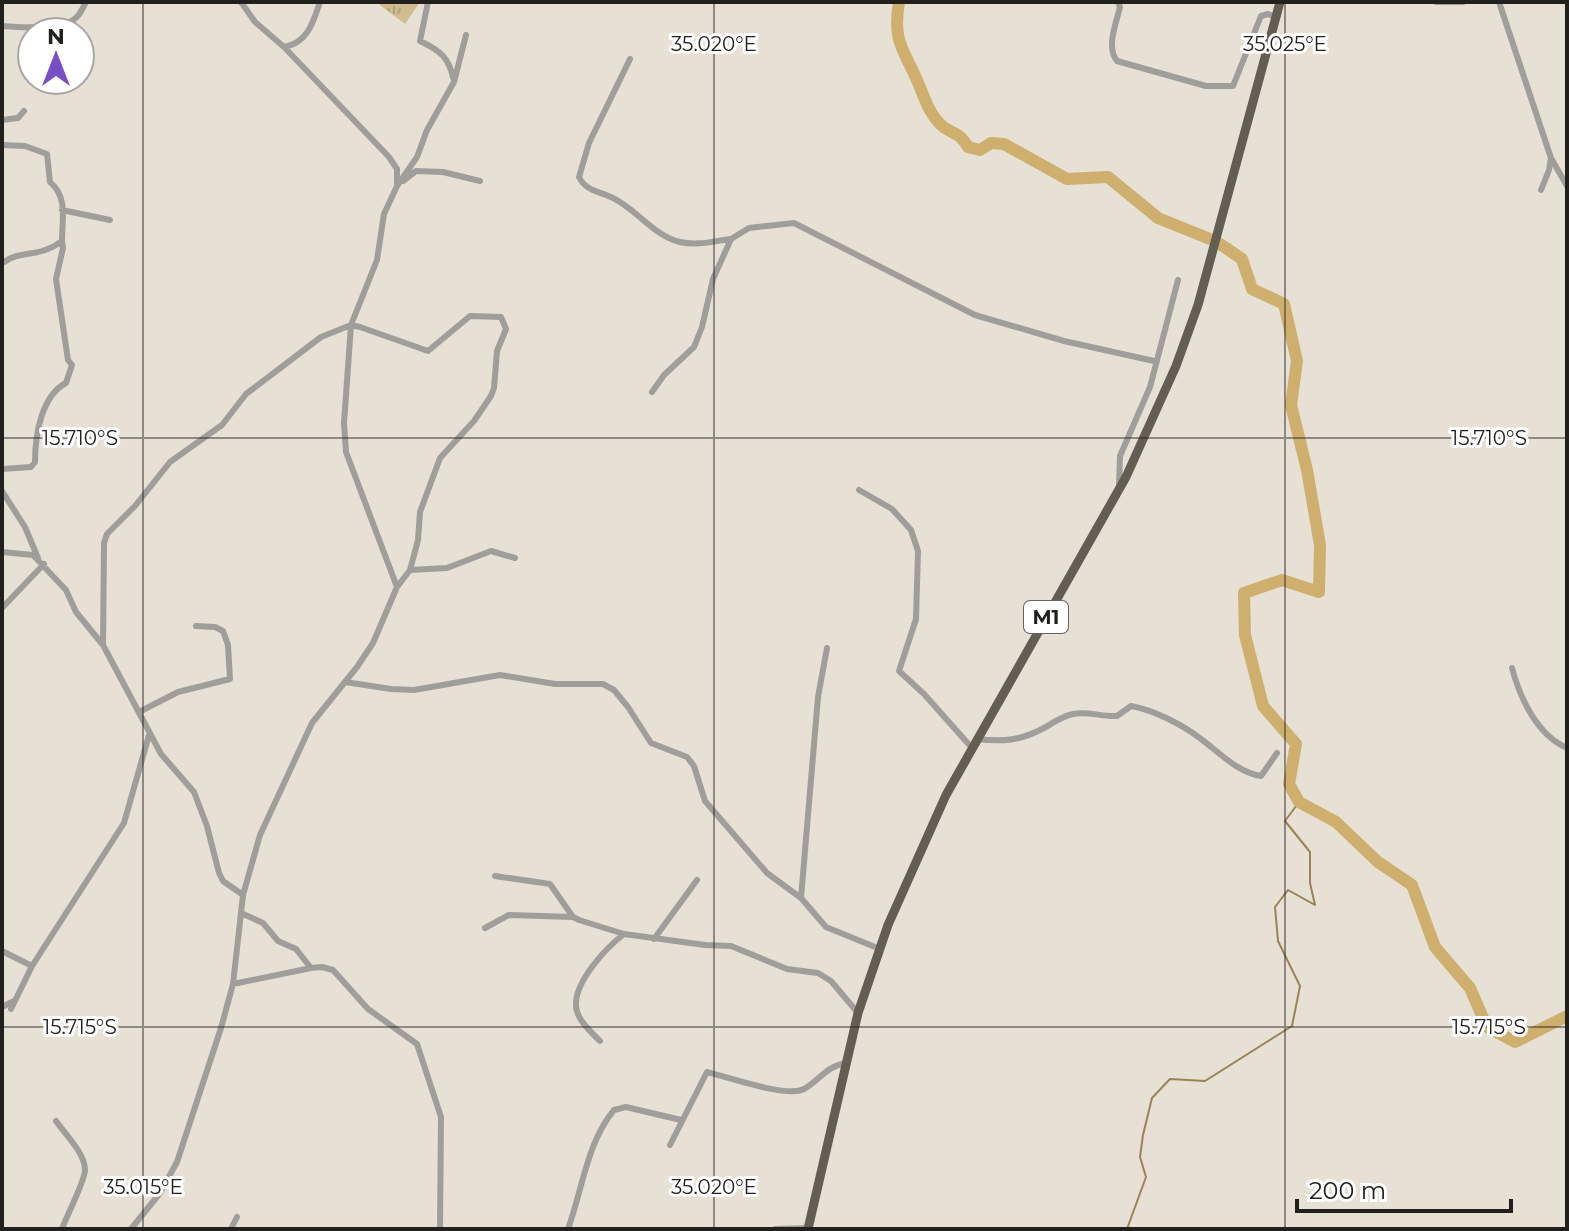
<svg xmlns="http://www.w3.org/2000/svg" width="1569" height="1231" font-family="Montserrat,sans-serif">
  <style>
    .grass { fill: url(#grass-tufts) }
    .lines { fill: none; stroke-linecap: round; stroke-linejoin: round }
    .stream { stroke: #9a8455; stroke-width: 2 }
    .river { stroke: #ceaf6d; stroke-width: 12 }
    .minor { stroke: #a09e9a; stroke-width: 6 }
    .trunk { stroke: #625e54; stroke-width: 9 }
    .ticks { fill: none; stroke: #22201c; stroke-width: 2; stroke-opacity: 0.45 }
    .labels { text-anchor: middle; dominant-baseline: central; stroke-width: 6; stroke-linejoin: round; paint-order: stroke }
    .shield { fill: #fff; stroke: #646360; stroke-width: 2 }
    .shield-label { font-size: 20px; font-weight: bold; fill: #22201c }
    .ticks-label { font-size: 20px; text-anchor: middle; fill: #22201c; stroke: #fff; stroke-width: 6; stroke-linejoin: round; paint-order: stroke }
  </style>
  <defs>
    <pattern id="grass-tufts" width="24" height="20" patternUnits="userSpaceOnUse" patternTransform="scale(2)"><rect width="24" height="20" fill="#d1bc8f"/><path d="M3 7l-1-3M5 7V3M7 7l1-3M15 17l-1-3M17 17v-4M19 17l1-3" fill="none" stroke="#b3a17b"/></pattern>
  </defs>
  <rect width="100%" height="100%" fill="#e6e0d5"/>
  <path class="grass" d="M376 2H420L405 24Z"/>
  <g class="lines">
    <path class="stream" d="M1127 1229 1146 1177 1140 1157 1143 1135 1152 1098 1170 1079 1205 1081 1292 1026 1300 986 1278 941 1275 907 1288 890 1315 905 1310 883V852L1285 821 1299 802"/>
    <path class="river" d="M899 2C892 44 905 50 919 85 925 99 929 113 940 124 951 135 957 129 968 147L980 150 991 143 1004 144 1067 179 1108 177 1158 218 1210 239
      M1220 244 1242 259 1252 289 1284 304 1297 361 1291 405 1307 470 1320 545 1319 592 1282 580 1244 593 1245 635 1263 706 1296 744 1289 784 1299 802 1336 822 1378 862 1412 885 1435 947 1470 988 1487 1027 1515 1042 1567 1016"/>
    <path class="minor" d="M241 2 255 22 284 47 389 157 397 169V184
      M428 2 420 41C439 50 449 57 453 78
      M1118 2 1120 7C1116 24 1106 47 1117 61L1206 86H1233L1261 16 1268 14 1276 17
      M1436 2H1463
      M1499 2 1551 158 1549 170 1541 190
      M2 26C22 27 51 30 69 22 78 19 82 10 86 2
      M284 47C308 43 313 22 320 2
      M630 59 589 143 579 177C586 191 598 191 611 197 636 208 652 235 680 242 697 246 714 241 731 239
      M2 120 18 118 24 111
      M2 145 25 146 47 154 50 182C68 197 62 219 62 241 40 258 20 250 4 262
      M1551 158 1567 186
      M403 181 416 171 443 172 480 181
      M62 210 110 220
      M652 392 664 375 694 347 702 327 713 279 731 239 749 228 794 223 975 315 1064 341 1154 361
      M2 469 31 467 35 462C35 436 41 396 66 383L72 365 68 360 56 279 63 248 62 241
      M1119 486 1120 456 1150 387 1178 280
      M859 490 892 509 911 530 918 551 916 619 899 671 924 694 972 748
      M2 491 25 527 38 558
      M2 552 33 555 66 590 76 612 103 645 161 754 194 792 207 826 219 873 223 881 243 895
      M410 570 447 568 491 551 515 558
      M397 587 346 452 344 423 351 325 377 260 384 214 397 186 417 157 427 130 454 82 466 35
      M2 608 44 564
      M103 645 104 543 107 534 135 506 170 462 222 425 246 394 321 337 351 325 360 327 428 351 470 316 501 317 506 329 497 351 494 388 491 396 474 421 440 458 420 512 418 540 410 570 397 587 373 643 357 667 312 723 260 835 243 895 233 984 221 1028 177 1162 160 1193 131 1229
      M1512 668C1520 698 1537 735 1567 748
      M345 682 391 689 414 690 500 675 555 684H603L614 690 628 707 651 743 687 757 694 766 705 801 767 873 801 898 826 927 880 949
      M139 712 178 692 230 679 228 645 223 631 215 627 196 626
      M976 739C1002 742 1020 741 1044 728 1053 723 1062 716 1073 714 1088 711 1102 717 1117 716L1131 706C1154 710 1183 725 1201 739 1220 753 1237 772 1261 776L1277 753
      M495 876 550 884 573 917 579 920 624 934 705 945 731 946 787 969 818 973 831 981 858 1013
      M801 898 818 697 827 648
      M241 913 263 923 278 941 296 949 311 968
      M485 928 509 915 573 917
      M654 939 697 880
      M2 951 32 966
      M233 984 311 968 322 967 333 970 368 1009 417 1044 441 1117 440 1229
      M2 1007 14 1001
      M11 1009 32 966 124 823 149 735
      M600 1041C591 1032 576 1019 576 1005 575 981 606 948 624 934
      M56 1121C65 1134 85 1153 85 1170 85 1181 67 1215 62 1229
      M670 1145 707 1072C727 1077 787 1098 804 1089 820 1080 826 1066 846 1063
      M231 1229 237 1217
      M568 1229C582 1191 587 1142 614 1110L626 1107 681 1120
      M775 1229 808 1228"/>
    <path class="trunk" d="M808 1229 858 1013 888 925 946 795 1126 477 1176 366 1198 305 1280 2"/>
  </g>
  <path class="ticks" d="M143 2V1229M714 2V1229M1285 2V1229M2 438H1567M2 1027H1567"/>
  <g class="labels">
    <rect class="shield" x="1024" y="601" width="44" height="32" rx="6"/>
    <g class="shield-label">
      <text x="1046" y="617">M1</text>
    </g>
  </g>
  <g class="ticks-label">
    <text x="714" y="51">35.020°E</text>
    <text x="1285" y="51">35.025°E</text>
    <text x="80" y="445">15.710°S</text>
    <text x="1489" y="445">15.710°S</text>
    <text x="80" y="1034">15.715°S</text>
    <text x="1489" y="1034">15.715°S</text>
    <text x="143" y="1194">35.015°E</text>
    <text x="714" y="1194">35.020°E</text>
  </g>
  <rect width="1569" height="1231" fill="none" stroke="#22201c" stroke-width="8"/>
  <g transform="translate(56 56)"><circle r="38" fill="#ffffff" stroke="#a7a6a4" stroke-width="2"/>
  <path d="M0-6L14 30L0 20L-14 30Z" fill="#784ec7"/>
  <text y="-12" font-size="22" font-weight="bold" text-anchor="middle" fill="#22201c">N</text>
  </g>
  <path d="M1297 1199v12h214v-12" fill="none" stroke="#22201c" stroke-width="4"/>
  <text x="1309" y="1199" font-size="24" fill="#22201c" stroke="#ffffff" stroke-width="6" paint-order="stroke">200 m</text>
</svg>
